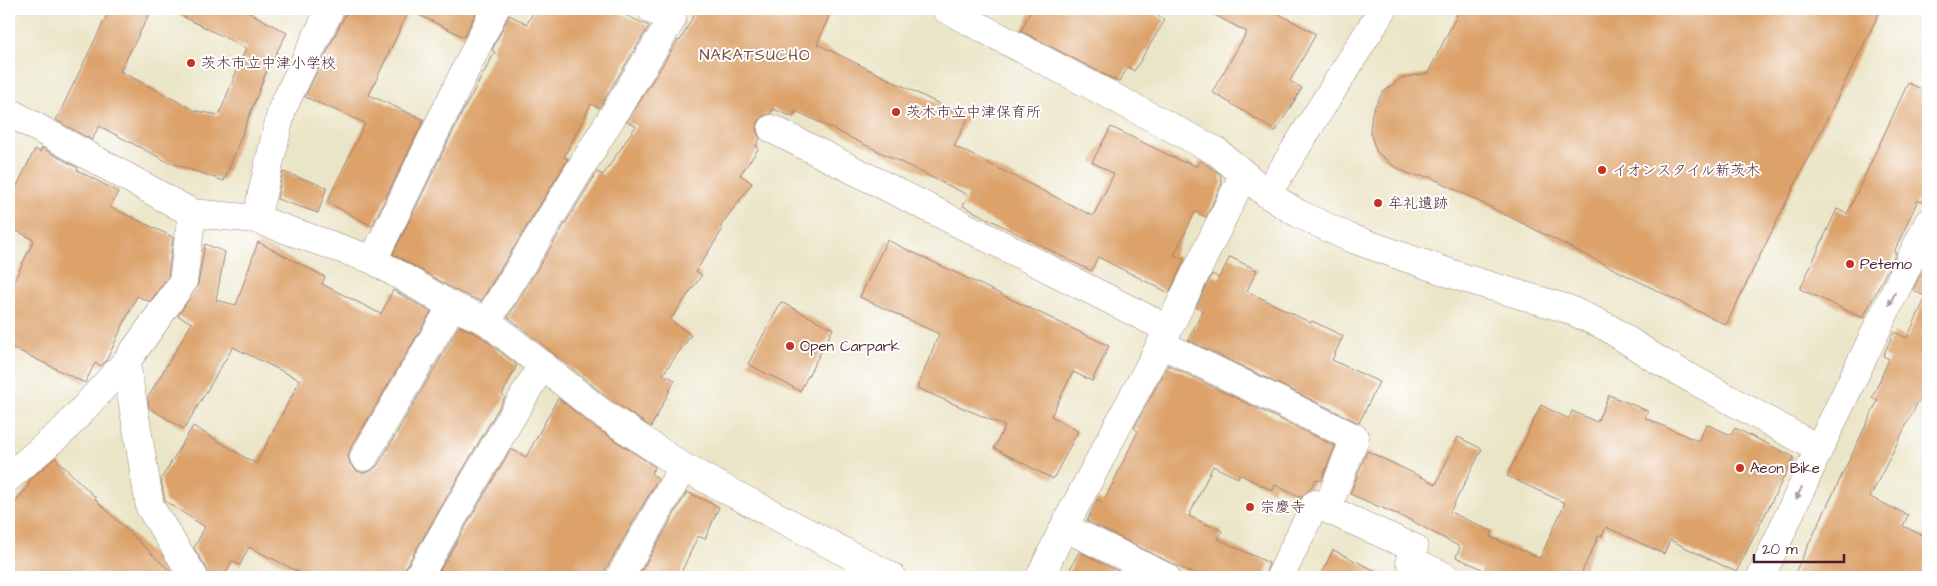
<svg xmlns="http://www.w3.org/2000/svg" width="1937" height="586" font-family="'Architects Daughter','Klee One',sans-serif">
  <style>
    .building { fill: #dca26a }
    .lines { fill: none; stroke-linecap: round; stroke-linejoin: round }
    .minor-casing { stroke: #9a8279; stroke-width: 29 }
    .minor { stroke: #fff; stroke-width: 28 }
    .oneway { fill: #ae9aa0 }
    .poi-dot { fill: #c8321e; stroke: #fff; stroke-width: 2 }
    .labels { text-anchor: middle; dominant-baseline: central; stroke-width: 4; stroke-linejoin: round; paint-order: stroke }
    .poi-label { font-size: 15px; fill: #4a1f2b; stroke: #fff; text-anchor: start }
    .neighbourhood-label { font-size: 16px; letter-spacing: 1px; fill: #7d4d41; stroke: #fff }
  </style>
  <rect width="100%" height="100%" fill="#fff"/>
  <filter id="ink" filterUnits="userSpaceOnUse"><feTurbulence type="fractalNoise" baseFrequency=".02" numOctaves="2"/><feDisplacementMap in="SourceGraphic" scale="10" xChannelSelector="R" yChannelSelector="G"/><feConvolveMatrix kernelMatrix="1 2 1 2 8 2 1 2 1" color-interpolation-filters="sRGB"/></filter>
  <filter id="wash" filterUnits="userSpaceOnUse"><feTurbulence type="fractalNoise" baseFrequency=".0096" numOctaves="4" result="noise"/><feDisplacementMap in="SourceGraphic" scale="20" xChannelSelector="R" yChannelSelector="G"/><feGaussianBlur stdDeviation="1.12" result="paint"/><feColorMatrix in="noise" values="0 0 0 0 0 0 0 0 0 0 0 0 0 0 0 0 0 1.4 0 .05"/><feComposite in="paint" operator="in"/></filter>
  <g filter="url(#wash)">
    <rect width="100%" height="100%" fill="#ebe5c7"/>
    <g id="blocks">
      <path class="building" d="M110 9H152L120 71 196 111 219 115 246 48 168 9H243L287 33 267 70 224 181 168 162 99 126 92 140 56 120Z
        M348 9H478L464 37 409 10 369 95 424 120 372 226 327 202 365 123 305 97Z
        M535 9H612L649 26 599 108 591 104 564 157 568 159 481 301 459 292 393 254 463 111 495 52 492 50 509 15 527 24Z
        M697 9H832L817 44 968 118 954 146 1093 216 1114 174 1092 162 1111 127 1185 163 1186 161 1197 167 1200 160 1220 174 1222 183 1206 217 1195 212 1174 255 1184 260 1169 293 1098 257 1091 271 963 206 968 195 796 111 793 117 773 109 771 113 763 116 758 122 756 130 760 138 756 146 759 148 740 175 752 183 720 227 723 229 696 271 702 275 670 320 691 335 663 374 675 380 651 427 608 398 508 317 597 172 603 175 636 126 627 122 678 40 680 41Z
        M1032 9H1146L1165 20 1134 71 1128 67 1119 82 1021 31Z
        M1203 9H1270L1316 34 1290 81 1302 88 1276 131 1212 92 1247 32Z
        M1460 9H1881L1726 325 1430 177 1411 175 1392 165 1376 151 1370 132 1372 112 1382 93 1401 78 1428 73Z
        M1908 83 1928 92V189L1922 202 1918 200 1894 252 1896 253 1863 318 1800 289 1837 209 1847 214Z
        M42 148 78 168 77 170 118 192 110 207 173 237 168 276 150 302 137 296 106 361 101 366 95 363 85 383 9 346V291L34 240 9 227V202L35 149 40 152Z
        M283 172 327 187 318 213 277 199Z
        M887 240 1109 346 1092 381 1073 372 1051 416 1078 431 1053 479 994 448 1005 426 917 388 939 334 860 297Z
        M258 242 325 277 322 284 381 314 393 290 431 312 350 449 348 456 350 464 357 471 363 473 371 471 378 465 459 326 479 335 517 365 502 395 505 397 405 569 402 577H309L249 547 240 565 232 561 224 577H209L207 569 194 548 205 527 165 501 161 479 193 426 256 464 300 380 233 347 184 429 149 408 148 397 192 323 178 316 198 284 205 244 225 252 216 300 236 305Z
        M1230 257 1257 270 1247 291 1311 323 1312 321 1343 336 1332 360 1379 382 1359 423 1188 340 1203 310 1196 307 1212 274 1219 278Z
        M1924 268 1928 271V382L1870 497 1908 515 1903 526 1928 538V577H1793L1878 400 1872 398 1889 359 1883 356 1894 332 1907 338 1926 297 1913 290Z
        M781 302 833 329 800 391 748 364Z
        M1168 365 1335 446 1321 481 1316 479 1310 489 1301 498 1275 485 1273 491 1239 474 1238 478 1213 466 1189 516 1222 531 1218 539 1269 563 1265 577H1199L1087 521 1097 499 1102 502 1105 499 1138 431 1134 428Z
        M1609 395 1648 411 1645 418 1698 441 1706 424 1731 435 1735 428 1794 457 1736 572 1670 540 1664 554 1606 527 1602 536 1599 535 1581 574 1586 577H1479L1482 569 1456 557 1460 547 1412 521 1350 494 1367 451 1436 484 1458 437 1482 449 1450 512 1493 532 1490 537 1540 558 1565 503 1507 476 1541 405 1569 419 1572 411 1597 422Z
        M558 398 590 424 655 467 651 473 658 479 606 569 604 577H436L511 449 526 457Z
        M55 458 96 498 95 499 176 577H20L9 568V511L29 485 28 484 32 478Z
        M687 492 719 507 705 539 698 536 679 577H638Z
        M1333 550 1388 577H1320Z
        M1079 552 1122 573 1120 577H1066Z"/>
    </g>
  </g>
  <g filter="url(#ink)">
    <use href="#blocks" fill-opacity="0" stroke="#9a8279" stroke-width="1"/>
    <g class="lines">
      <defs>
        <path id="minor" d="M946 9 1216 151 1244 174
          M9 112 192 213 256 219 373 260 452 306 487 321 599 411 683 467 892 577
          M772 129 1168 329
          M1267 194 1383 9
          M192 213 183 282 126 362 150 507 194 577
          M256 219 282 109 330 9
          M373 260 495 9
          M487 321 672 19 651 9
          M1161 344 1355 438 1327 509 1414 548 1410 560 1446 577
          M364 457 452 306
          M9 477 65 429 126 362
          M1064 527 1166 577
          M418 577 542 365
          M620 577 683 467
          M1040 577 1064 527 1161 344 1244 174 1267 194 1299 214 1350 238 1464 278 1568 309 1607 327 1656 359 1819 449
          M1280 577 1315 504 1327 509
          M1761 577 1819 449 1928 223"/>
      </defs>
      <use href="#minor" class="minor-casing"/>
      <use href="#minor" class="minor"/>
    </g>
    <defs><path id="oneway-solid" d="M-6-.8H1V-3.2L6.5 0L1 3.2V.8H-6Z" transform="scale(1.25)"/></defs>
    <g class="oneway">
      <use href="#oneway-solid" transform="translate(1892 299) rotate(116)"/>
      <use href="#oneway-solid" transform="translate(1799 493) rotate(115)"/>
    </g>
  </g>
  <g class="poi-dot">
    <circle cx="191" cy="63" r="5"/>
    <circle cx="896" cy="112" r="5"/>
    <circle cx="1602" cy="170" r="5"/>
    <circle cx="1378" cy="203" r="5"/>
    <circle cx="1850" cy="264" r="5"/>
    <circle cx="790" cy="346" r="5"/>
    <circle cx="1740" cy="468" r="5"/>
    <circle cx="1250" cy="507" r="5"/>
  </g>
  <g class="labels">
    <g class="poi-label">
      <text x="201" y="63">茨木市立中津小学校</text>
      <text x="906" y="112">茨木市立中津保育所</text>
      <text x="1612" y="170">イオンスタイル新茨木</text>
      <text x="1388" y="203">牟礼遺跡</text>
      <text x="1860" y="264">Petemo</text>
      <text x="800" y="346">Open Carpark</text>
      <text x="1750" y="468">Aeon Bike</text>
      <text x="1260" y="507">宗慶寺</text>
    </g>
    <g class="neighbourhood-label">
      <text x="755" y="55">NAKATSUCHO</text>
    </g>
  </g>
  <rect width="1937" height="586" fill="none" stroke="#fff" stroke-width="30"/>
  <path d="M1754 554v8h90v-8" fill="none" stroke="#4a1f2b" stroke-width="2.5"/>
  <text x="1762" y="554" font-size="15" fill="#4a1f2b" stroke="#ffffff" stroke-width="4" paint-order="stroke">20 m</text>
</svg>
